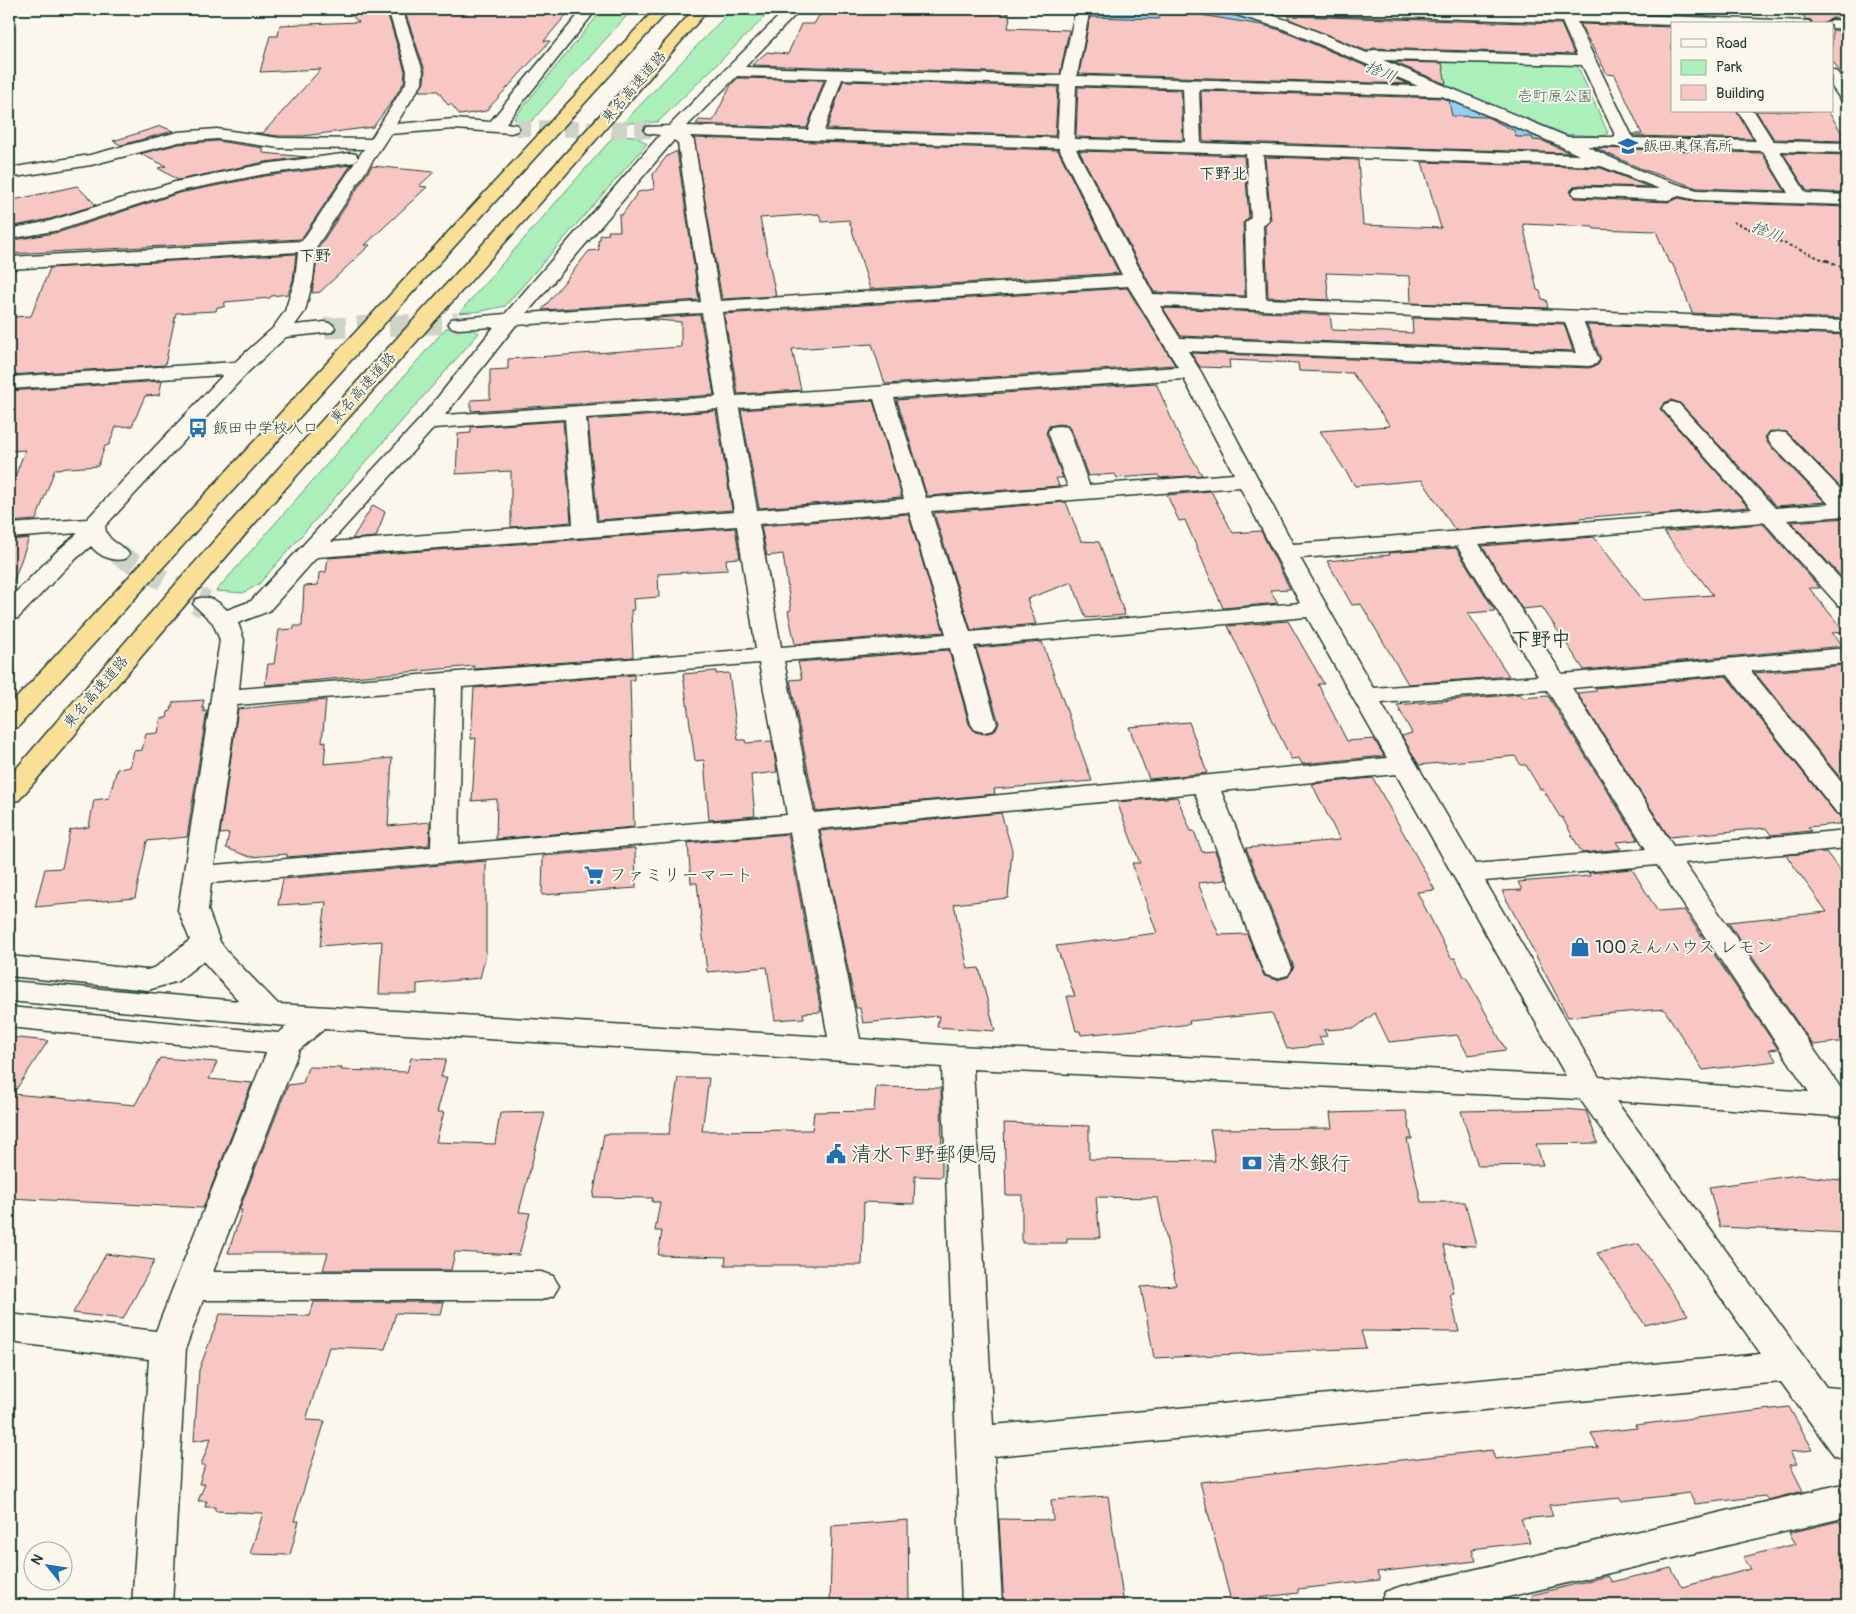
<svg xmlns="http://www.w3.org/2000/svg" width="1856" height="1614" font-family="Pangolin,'Klee One',sans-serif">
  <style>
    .green { fill: #abefba; stroke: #659677 }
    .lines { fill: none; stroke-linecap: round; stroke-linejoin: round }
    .river { fill: #95cff5; fill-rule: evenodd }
    .building { fill: #f8c7c3; stroke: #1f3d34 }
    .minor-tunnel-far2 { stroke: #cfd2c7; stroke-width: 16; stroke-dasharray: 16 8; stroke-linecap: butt }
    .minor-tunnel-far1 { stroke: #cfd2c7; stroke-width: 21; stroke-dasharray: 21 11; stroke-linecap: butt }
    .minor-tunnel { stroke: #cfd2c7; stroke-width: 28; stroke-dasharray: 28 14; stroke-linecap: butt }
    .minor-casing { stroke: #1f3d34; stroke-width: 3 }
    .highway-casing { stroke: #1f3d34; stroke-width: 3 }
    .path-far1 { stroke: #1f3d34; stroke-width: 2; stroke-dasharray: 3 2.5; stroke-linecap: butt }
    .path { stroke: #1f3d34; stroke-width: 2.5; stroke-dasharray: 4 3; stroke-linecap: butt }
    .minor { fill: #fbf7ec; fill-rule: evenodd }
    .highway { fill: #fadf96; fill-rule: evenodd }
    .labels { text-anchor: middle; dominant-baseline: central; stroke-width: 4; stroke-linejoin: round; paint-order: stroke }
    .far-street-label { font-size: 15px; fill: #1f3d34; stroke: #fbf7ec }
    .far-park-label { font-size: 15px; fill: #3b614f; stroke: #fbf7ec }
    .far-poi-label { font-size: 15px; fill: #1f3d34; stroke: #fbf7ec; text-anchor: start }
    .far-water-label { font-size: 16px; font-style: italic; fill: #375a5b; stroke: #fbf7ec }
    .far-quarter-label { font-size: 16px; font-weight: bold; fill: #1f3d34; stroke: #fbf7ec }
    .poi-label { font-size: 18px; fill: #1f3d34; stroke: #fbf7ec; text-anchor: start }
    .quarter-label { font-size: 20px; font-weight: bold; fill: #1f3d34; stroke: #fbf7ec }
    .near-poi-label { font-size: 21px; fill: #1f3d34; stroke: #fbf7ec; text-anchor: start }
  </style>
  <rect width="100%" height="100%" fill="#fbf7ec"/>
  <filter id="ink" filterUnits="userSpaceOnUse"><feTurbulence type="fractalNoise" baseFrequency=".02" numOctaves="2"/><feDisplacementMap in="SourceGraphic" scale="10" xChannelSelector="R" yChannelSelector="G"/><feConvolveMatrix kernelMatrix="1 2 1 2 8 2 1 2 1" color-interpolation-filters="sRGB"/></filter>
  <g filter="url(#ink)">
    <path class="green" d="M603 9H633L529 124 517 123 514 118Z
      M732 9H770L769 13 658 122 623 123Z
      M1381 59 1576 63 1608 133 1604 136 1557 134 1378 61Z
      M615 135 636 136 647 144 505 306 482 311 459 313Z
      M468 327 479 333 259 584 243 593 216 591 446 328Z"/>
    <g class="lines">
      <path class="river" d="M1068 9H1241L1280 17 1623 157 1629 166 1623 175 1609 178 1595 175 1259 33 1199 24 1085 19 1073 16Z
        M1680 184 1695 187 1847 249V278L1831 274 1665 205 1659 196 1665 187Z"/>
    </g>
    <path class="building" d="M344 9H386L405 71 404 82 393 100 373 127 303 136H279L255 133H263L321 69 260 72 270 36H278L280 25 359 22Z
      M404 9H571L544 41H550L486 111 460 115 451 104 448 105 438 91H419L424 83 425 70Z
      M823 9H1004V13H1009V18H1010L1008 28 1069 30 1060 74 752 65 767 52 788 54 801 24H814Z
      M1799 9H1847V19L1832 18 1823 24H1813L1811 20 1805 19Z
      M1159 14 1201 15 1262 25 1280 30 1408 84 1079 74 1090 17 1159 19Z
      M1288 16 1561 24 1574 54 1373 48 1367 51 1289 19Z
      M1580 24 1672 27V111H1736L1753 139 1634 136 1633 134H1642L1615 75 1607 74Z
      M1832 30 1847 31V83L1832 60Z
      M1393 62 1442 63 1446 84Z
      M738 78 824 80 807 128 696 124 699 120 713 121 731 85Z
      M843 81 1058 87 1055 136 827 129Z
      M1078 87 1181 90 1183 140 1076 137Z
      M1201 91 1442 98 1449 101 1452 116 1487 117 1515 131 1516 137H1532L1533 140 1543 141 1570 153 1203 141Z
      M1756 111H1828L1847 141 1774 139Z
      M161 126 173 131 121 145 113 141Z
      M694 138 1058 150 1119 273 870 289 849 220 822 222 819 214 760 218 776 296 722 299Z
      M217 141 263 148V153L307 157 265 162 178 180 158 168 166 166 140 154 179 144Z
      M1595 148 1762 153 1785 191 1697 188 1642 169Z
      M677 151 699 300 542 310 589 251 599 250 598 240H600V235L609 234 608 231H620L619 215H622L638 192 654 189 653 174 667 156Z
      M1079 151 1244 156 1249 217 1243 223 1245 296 1154 292Z
      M1783 153 1847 155V193L1807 191Z
      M1265 157 1358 160 1363 225 1441 228 1422 162 1601 168 1649 187 1581 185 1575 186 1570 191 1575 198 1668 202 1679 198 1697 202 1847 207V319L1692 313 1680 280 1672 263H1669L1656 231 1594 229 1593 227 1523 224 1537 290 1540 291 1542 299 1546 300 1548 308 1411 303 1410 276 1326 273 1329 300 1268 297 1265 226 1271 220Z
      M351 165 301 239 9 254V241L60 232 179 193 265 176Z
      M372 166 434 172 419 186 427 187 365 245H370L320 292 312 293 319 247Z
      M77 186 96 205 50 219 9 227V201Z
      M296 254 293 280 288 294 271 296 270 298 225 302 224 307H217L216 311 176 313 165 365 9 375V317L31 316 50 268Z
      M1127 288 1175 365 885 384 872 344 792 349 801 390 738 394 724 314Z
      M1163 308 1330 315 1332 330 1413 333 1412 318 1564 324 1573 351 1181 336Z
      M700 315 714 395 471 411V400L490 399V370L508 369V359L681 347V322L644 319Z
      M1587 325 1847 335V494L1787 432 1770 431 1765 437 1768 444 1825 502 1776 506 1680 403 1671 400 1664 403 1660 409 1748 507 1650 515 1648 512 1580 518 1581 520 1455 530 1422 480 1355 486 1320 431 1390 426 1352 373 1299 371 1298 363 1229 360 1230 368 1200 367 1191 353 1589 368 1598 365 1601 359Z
      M162 381 159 395 145 396 132 426 116 427 109 445 105 446 98 466 55 469 36 520 9 522V493L25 450 9 451V391Z
      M1156 383 1178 434 1202 475 1160 478 1158 475 1117 478 1115 474 1088 476 1072 431 1067 425 1059 424 1049 426 1046 433 1063 478H1056L1059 486 927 496 897 400Z
      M873 401 902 497 759 508 741 410Z
      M716 411 732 510 598 520 588 420Z
      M563 421 571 522 511 527V471L456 474 458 434 471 433V427Z
      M1211 491 1233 533 1261 531 1290 589 1270 590 1278 603 1223 608 1185 520 1179 521 1167 495Z
      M1066 502 1081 541 1099 542 1125 615 1086 618 1072 582 1027 599 1036 624 971 630 934 513Z
      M373 505 385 512 376 537 352 539Z
      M908 514 944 632 795 644 788 611 791 610 783 554 767 556 761 526Z
      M1847 518V583L1791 522Z
      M1763 524 1820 588H1809L1845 632 1832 633 1844 646 1584 670 1542 607 1522 609 1482 546 1594 537 1643 600 1713 595 1664 532Z
      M735 528 740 558 726 559 727 570 658 574 659 597 633 599 634 610H631L633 657 474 669V666L265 685 268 664H274L279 630 294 629V626H302L304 586 318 585 319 573 326 572 328 558Z
      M29 538 12 586 9 585V540Z
      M1456 548 1495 611 1468 613 1509 676 1408 684 1361 604 1352 605 1327 561 1390 555 1389 553Z
      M1288 621 1324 684H1318L1347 741 1374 739 1384 756 1302 764 1299 758 1291 759 1228 626Z
      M1042 642 1092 781 994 789 995 794 816 811 790 680 802 679 798 662 949 650 969 724 975 732 984 734 995 731 999 723 976 648Z
      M1847 665V786L1755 673Z
      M716 671V674L729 673 738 740H745L746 743 772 741 777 772 751 775 755 816 709 820 704 760 695 761 683 674Z
      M634 675V680H630L634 827 496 839 497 799 472 801 476 738 471 739 474 688Z
      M1726 676 1836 814 1847 817V823L1808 827 1811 831 1771 835 1766 828 1669 837 1577 693 1597 691 1595 688Z
      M1520 694 1523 698 1548 696 1638 840 1616 842 1621 849 1582 853 1562 817H1560L1543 789H1540L1526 765H1521L1515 756 1419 765 1402 736 1412 733 1397 705Z
      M204 700 202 708H204V712L207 711 187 837 147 841 135 898 35 907 45 869 62 868 70 830 89 827 94 800 109 798 117 769 130 767 134 751 142 750 146 734 158 733 161 718H167L168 712 171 711 173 702Z
      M326 700 322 742 326 741 324 764 392 758 388 826 430 822 429 845 287 857V854L250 857 226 848 229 833 220 834 238 709Z
      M1189 722 1207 773 1149 779 1129 727Z
      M1373 778 1435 890 1417 892 1451 958H1455L1464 977H1466L1506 1050 1468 1055 1457 1035 1389 1042 1375 1013 1355 1028 1324 1030 1327 1036 1319 1037 1323 1045 1287 1049 1272 1013 1189 1021 1190 1024 1158 1028 1081 1035 1080 1031H1076L1067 996H1075L1056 946 1157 933 1132 863H1140L1117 802 1177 797 1191 831H1194L1202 852 1215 851 1226 880 1198 883 1219 935 1247 934 1264 976 1277 980 1288 977 1294 967 1246 848 1340 840 1312 784Z
      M1001 813 1012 850 1008 898 954 904 968 969 979 968 995 1031 937 1027 939 1016 863 1023 860 1008H856L820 831Z
      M788 834 821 1012 803 1013 804 1018 775 1020 767 967 707 972 697 883H691L688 843Z
      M635 848 636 888 542 895 543 856Z
      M1826 852 1847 880V1041L1813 1045 1728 922 1827 912 1786 855Z
      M486 861V954L480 978 417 984V994H379L382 941 320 946 326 902 278 905 283 879Z
      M1632 869 1658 912 1684 910 1778 1049 1769 1050 1777 1061 1703 1070 1664 1009 1568 1017 1502 891 1522 890 1518 882 1590 876 1589 873Z
      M9 1037 48 1041 13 1094 135 1105 160 1058 217 1062 209 1079 252 1083 203 1208 9 1198Z
      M411 1058 446 1059 441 1077H447L437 1112H444L436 1142 495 1144 500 1113 545 1112 519 1212 530 1213 519 1255 455 1252 451 1270H323L328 1253H228L242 1210H239L288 1085 303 1083 308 1067 342 1068 341 1070 407 1072Z
      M678 1078H709L702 1131 812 1130 814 1112 874 1111 876 1087 941 1088 942 1177 915 1176 914 1204 864 1202 862 1265H725L726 1257 658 1255 662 1231H655L660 1202H652L653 1198 593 1197 604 1134H669Z
      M1565 1109 1586 1111 1598 1143 1536 1144 1543 1165 1478 1166 1461 1111Z
      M1406 1111 1412 1139H1407L1421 1202H1465L1476 1246 1444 1245 1454 1293 1450 1294 1459 1332 1361 1331 1366 1348 1154 1358 1141 1287 1176 1285 1158 1198 1096 1197 1100 1238H1067V1243H1022V1195H1006L1004 1123 1089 1126V1159L1215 1161 1210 1129 1332 1128 1330 1113Z
      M1798 1175 1847 1181V1233L1720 1227 1709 1187Z
      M1639 1244 1688 1315 1645 1325 1597 1253Z
      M106 1254 155 1260 123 1319 73 1313Z
      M314 1302H444L441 1314 396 1313 385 1349 329 1347 306 1420 325 1421 294 1521H299L290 1555 250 1554 263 1513 215 1511V1507H205L207 1501H198L205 1484H199L205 1465H201L211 1438 194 1441 199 1370 220 1314 310 1316Z
      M1789 1407 1813 1450 1790 1452 1797 1464 1790 1465 1803 1491 1768 1500 1765 1496 1695 1504 1690 1493 1622 1501 1620 1498 1549 1505 1553 1516 1521 1519 1530 1542 1472 1549 1476 1561 1377 1572 1380 1580 1298 1589V1593L1231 1601 1200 1482 1492 1450 1495 1459 1598 1448 1591 1433 1637 1428 1635 1425Z
      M1108 1496 1124 1605H1004L999 1519 1053 1520 1051 1500Z
      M908 1520 909 1605H830L832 1526Z
      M1839 1521 1847 1533V1605H1533L1532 1595 1608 1576 1612 1582 1671 1568 1682 1587 1751 1569 1743 1557 1796 1544 1789 1533Z"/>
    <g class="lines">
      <path class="minor-tunnel-far2" d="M515 128 652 130"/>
      <path class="minor-tunnel-far1" d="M325 328 458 323
        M117 554 200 601"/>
      <path class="minor-tunnel" d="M197 600 205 604"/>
      <defs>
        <path id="minor" d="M388 9H402L423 71 422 83 396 124 454 119 490 122 583 9H597L506 123 517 125 519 128 517 131 511 133 454 129 390 134 317 246 313 280 305 311 295 325 325 322 332 324 335 328 332 332 286 337 248 372 105 526C106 542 121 543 129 554L125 559C112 562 99 556 91 546L70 564 18 618 9 620V599L54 554 78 533 9 538V524L87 519 223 375 9 389V377L235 362 273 328 285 311 295 280 298 252 9 269V257L302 241 364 149 279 148 217 139 179 142 91 165 9 178V168L90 155 178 132 217 129 279 138 371 139 406 83 407 71Z
          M786 9H801L745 67 1061 76 1076 9H1090L1077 76 1418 86 1281 28 1226 12 1224 9C1270 6 1324 36 1367 53L1373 50 1577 56 1562 22 1265 13 1260 12 1258 9H1412L1558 13 1557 9H1571L1573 13 1809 21 1811 24 1672 25 1577 22 1633 138 1756 141 1738 111H1754L1773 141 1847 143V153L1780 151 1806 193 1847 195V205L1697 200 1679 196 1668 200 1575 196 1572 192 1575 188 1581 187 1660 189 1601 166 1263 155 1269 220 1263 225 1266 299 1847 321V333L1584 323 1599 360 1596 364 1589 366 1188 351 1201 372 1293 544 1752 509 1665 412 1662 408 1665 404 1672 402 1679 404 1775 508 1829 504 1770 443 1767 438 1770 433 1778 432 1786 433 1847 496V516L1787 520 1847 586V607L1838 605 1764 522 1479 544 1562 674 1847 648V663L1751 671 1847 789V815L1837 813 1727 674 1572 688 1673 846 1847 830V848L1684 863 1845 1094 1847 1095V1117L1616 1101 1826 1387 1847 1389V1460L1834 1455 1781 1382 994 1456 1002 1605H962L942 1067 324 1029 299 1050 213 1272H541L553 1276 559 1286 553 1296 541 1300H203L186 1347 172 1605H132L149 1359 9 1342V1314L156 1331 266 1053 9 1027V1007L279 1033 287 1026 9 1001V981L239 1001 203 961 178 981 148 990 9 976V956L147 970 156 967 190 940 178 910 220 640 213 623 193 604 196 599C211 595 217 601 227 610L251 601 421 418 494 327 458 329 451 327 448 323 451 319 505 314 660 135 646 133 644 130 646 127 669 126ZM1383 60 1582 65 1616 137H1568ZM737 76 827 78 808 130 687 126ZM842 79 1060 85 1057 138 824 131ZM1076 85 1183 88 1185 142 1074 139ZM1199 89 1442 96 1558 145 1579 155 1201 143ZM690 136 1059 148 1122 275 720 301 694 141ZM674 140 678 143 701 302 527 313ZM1587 146 1763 151 1788 193 1697 190C1660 180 1622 164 1587 146ZM1076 149 1246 154 1251 218 1245 223 1247 298 1153 294ZM1128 286 1178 367 736 396 722 312ZM1160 306 1565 322 1576 353 1180 338ZM702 313 716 397 445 415 516 325ZM1184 379 1234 474 1089 485 1070 432 1067 427 1059 426 1051 427 1048 432 1068 487 926 498 894 398ZM874 399 904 499 757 510 739 408ZM718 409 734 512 596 522 586 418ZM565 419 573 524 331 542 434 428ZM1240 487 1300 603 970 632 931 511ZM909 512 946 634 781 647 759 524ZM737 526 756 649 239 689 244 640 238 623 269 611 317 557ZM1457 546 1538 676 1373 688 1300 558ZM1307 617 1387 758 814 813 784 661 950 648 971 724 975 730 984 732 993 730 997 724 974 646ZM759 663 787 815 459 844 462 687ZM436 689 431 847 214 865 237 705ZM1547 690 1646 849 1475 864 1381 703ZM1396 774 1566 1076 957 1046 860 1039 818 829 1195 793 1262 968 1266 975 1277 978 1288 975 1292 968 1221 791ZM790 832 828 1037 278 1004 230 955 220 942 208 910 211 883ZM1657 865 1809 1092 1599 1077 1485 881ZM973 1069 1580 1099 1761 1354 993 1425Z
          M1832 20 1847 21V29L1832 28V24H1825Z
          M1832 70 1837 72 1847 86V102L1841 100 1832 87Z
          M350 153 356 154 358 158 356 162 265 174 179 191 59 230 9 239V229L50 221 175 182 265 164Z
          M1847 1483V1517L1474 1605H1379L1385 1592 1399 1587Z"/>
        <path id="highway" d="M655 9H670L18 727 9 729V706Z
          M694 9H709L575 164 267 509 19 800 9 802V777C103 667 198 558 295 450 428 303 564 158 694 9Z"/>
      </defs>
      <use href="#minor" class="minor-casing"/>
      <use href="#highway" class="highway-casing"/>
      <path class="path-far1" d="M1733 222 1829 262"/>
      <path class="path" d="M1826 260 1847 269"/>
      <use href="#minor" class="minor"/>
      <use href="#highway" class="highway"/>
    </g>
  </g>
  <defs>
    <symbol id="school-bare" viewBox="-9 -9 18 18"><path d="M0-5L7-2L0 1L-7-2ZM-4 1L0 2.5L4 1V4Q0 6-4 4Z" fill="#1f6fb2" stroke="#fbf7ec" stroke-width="2.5" paint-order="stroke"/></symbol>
    <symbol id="bus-bare" viewBox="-9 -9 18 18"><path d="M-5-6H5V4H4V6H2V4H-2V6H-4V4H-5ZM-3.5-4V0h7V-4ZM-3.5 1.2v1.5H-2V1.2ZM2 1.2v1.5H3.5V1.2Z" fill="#1f6fb2" stroke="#fbf7ec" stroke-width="2.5" paint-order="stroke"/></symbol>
    <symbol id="supermarket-bare" viewBox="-9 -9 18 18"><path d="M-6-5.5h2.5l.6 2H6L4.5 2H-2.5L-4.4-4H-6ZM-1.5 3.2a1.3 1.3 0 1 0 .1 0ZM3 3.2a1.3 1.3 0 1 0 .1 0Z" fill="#1f6fb2" stroke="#fbf7ec" stroke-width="2.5" paint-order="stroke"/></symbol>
    <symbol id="shop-bare" viewBox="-9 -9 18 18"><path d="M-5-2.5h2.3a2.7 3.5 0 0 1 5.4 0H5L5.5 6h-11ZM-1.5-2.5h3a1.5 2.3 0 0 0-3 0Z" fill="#1f6fb2" stroke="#fbf7ec" stroke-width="2.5" paint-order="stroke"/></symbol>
    <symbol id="civic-bare" viewBox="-9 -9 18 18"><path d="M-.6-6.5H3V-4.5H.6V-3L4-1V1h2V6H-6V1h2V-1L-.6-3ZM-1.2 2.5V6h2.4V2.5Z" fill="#1f6fb2" stroke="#fbf7ec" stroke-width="2.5" paint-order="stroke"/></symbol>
    <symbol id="bank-bare" viewBox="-9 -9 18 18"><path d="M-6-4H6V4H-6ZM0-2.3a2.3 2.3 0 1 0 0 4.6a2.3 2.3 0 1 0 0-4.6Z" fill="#1f6fb2" stroke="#fbf7ec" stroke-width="2.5" paint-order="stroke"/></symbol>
  </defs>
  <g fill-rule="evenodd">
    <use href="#school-bare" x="1614" y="132" width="28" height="28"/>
    <use href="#bus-bare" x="184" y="414" width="28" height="28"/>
    <use href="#supermarket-bare" x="580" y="861" width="28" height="28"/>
    <use href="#shop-bare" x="1566" y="933" width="28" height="28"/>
    <use href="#civic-bare" x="822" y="1140" width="28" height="28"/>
    <use href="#bank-bare" x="1238" y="1149" width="28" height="28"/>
  </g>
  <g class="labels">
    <g class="far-street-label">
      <text transform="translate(634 87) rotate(-49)">東名高速道路</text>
      <text transform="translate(363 388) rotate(-48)">東名高速道路</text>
      <text transform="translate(96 692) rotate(-49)">東名高速道路</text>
    </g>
    <g class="far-park-label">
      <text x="1555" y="96">壱町原公園</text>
    </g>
    <g class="far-poi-label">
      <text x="1643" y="146">飯田東保育所</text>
      <text x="213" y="428">飯田中学校入口</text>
    </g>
    <g class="far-water-label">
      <text transform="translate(1381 72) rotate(23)">捨川</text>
      <text transform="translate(1767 232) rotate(23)">捨川</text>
    </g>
    <g class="far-quarter-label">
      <text x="1223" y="174">下野北</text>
      <text x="315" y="256">下野</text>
    </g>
    <g class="poi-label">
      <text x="609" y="875">ファミリーマート</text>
      <text x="1595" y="947">100えんハウス レモン</text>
    </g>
    <g class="quarter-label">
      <text x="1541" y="639">下野中</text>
    </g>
    <g class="near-poi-label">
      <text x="851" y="1154">清水下野郵便局</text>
      <text x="1267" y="1163">清水銀行</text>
    </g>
  </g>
  <rect width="1856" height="1614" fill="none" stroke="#fbf7ec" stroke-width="30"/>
  <rect x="15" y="15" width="1826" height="1584" fill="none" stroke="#1f3d34" stroke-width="2" filter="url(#ink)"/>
  <rect x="1671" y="22" width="162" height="90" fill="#fbf7ec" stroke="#a3ada2"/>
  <rect x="1681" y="39" width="25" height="8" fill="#fbf7ec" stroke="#a3ada2"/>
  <text x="1716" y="48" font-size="15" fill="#1f3d34">Road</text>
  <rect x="1681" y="60" width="25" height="15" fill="#abefba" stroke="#a3ada2"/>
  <text x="1716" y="72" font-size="15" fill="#1f3d34">Park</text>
  <rect x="1681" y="85" width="25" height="15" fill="#f8c7c3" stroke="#a3ada2"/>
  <text x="1716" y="98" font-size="15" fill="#1f3d34">Building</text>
  <g transform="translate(48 1566) rotate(300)"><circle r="24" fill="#fbf7ec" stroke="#a3ada2"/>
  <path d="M0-4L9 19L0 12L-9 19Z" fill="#1f6fb2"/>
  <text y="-8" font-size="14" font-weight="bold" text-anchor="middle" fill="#1f3d34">N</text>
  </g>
</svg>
